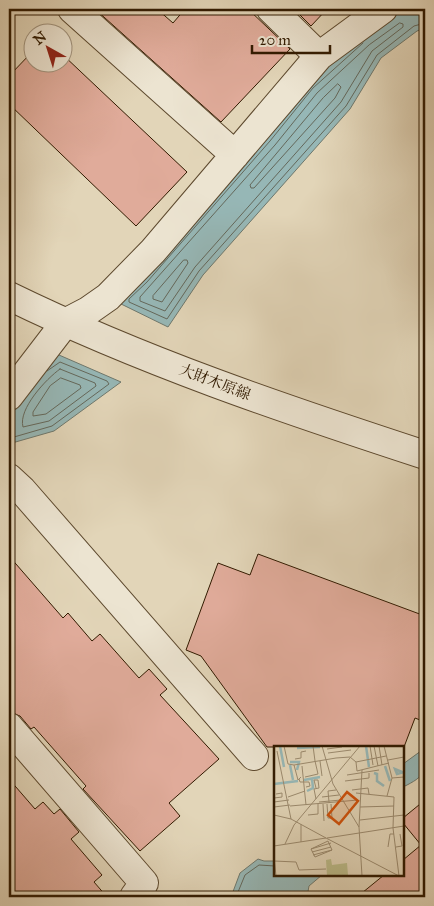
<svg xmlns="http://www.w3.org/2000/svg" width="434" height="906" font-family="'IM FELL Great Primer','Noto Serif JP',serif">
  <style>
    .water { fill: #96b7b6; stroke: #6e786d }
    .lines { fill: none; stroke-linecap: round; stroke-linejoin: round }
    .shore { stroke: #64685b; stroke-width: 1 }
    .building { fill: #e0ab9a; stroke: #311a00 }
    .minor-casing { stroke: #5d492e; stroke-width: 30 }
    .tertiary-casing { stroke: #5d492e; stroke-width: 30 }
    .minor { stroke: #ece4d1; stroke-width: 28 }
    .tertiary { stroke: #ece4d1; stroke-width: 28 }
    .labels { text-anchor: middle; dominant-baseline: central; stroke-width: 4; stroke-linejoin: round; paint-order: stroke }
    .street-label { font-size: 15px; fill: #311a00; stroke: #ece4d1 }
    .inset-river { fill: none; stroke: #96b7b6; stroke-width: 2.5 }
    .inset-road { fill: none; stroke: #9b8a6e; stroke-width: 1 }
    .view { fill: #cd500a; fill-opacity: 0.15; stroke: #cd500a; stroke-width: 2.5 }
    .inset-edge { fill: none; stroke: #311a00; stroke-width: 2.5 }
  </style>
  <rect width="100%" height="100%" fill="#e2d5b8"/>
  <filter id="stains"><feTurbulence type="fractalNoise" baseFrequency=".004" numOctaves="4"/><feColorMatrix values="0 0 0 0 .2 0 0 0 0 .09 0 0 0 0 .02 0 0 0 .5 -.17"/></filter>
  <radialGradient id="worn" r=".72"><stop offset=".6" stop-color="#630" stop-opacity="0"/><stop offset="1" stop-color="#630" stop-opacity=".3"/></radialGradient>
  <path class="water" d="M408 9H425V28L417 31 381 58 350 109 203 275 168 327 117 302C159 255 201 207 243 159 282 115 353 27 408 9Z
    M59 355 121 382 54 431 12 443C0 426 25 385 37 372 43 366 52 361 59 355Z
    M425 748C425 772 426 776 403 787V764Z
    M258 859 264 861H275V875H322L309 886 307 897H231L240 873Z"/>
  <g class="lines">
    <path class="shore" d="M400 23 403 24V27L372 51 341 102 195 267 165 311 140 301V297L275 145 317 93 369 45Z
      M363 43 313 88 270 141 147 282 129 299V302L167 319 199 271 346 106 377 55 414 26 425 23
      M338 84 341 87 335 98 254 188H251L250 185 323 98Z
      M184 260H187L188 263 162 302 153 299V296Z
      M60 369 95 383 96 386 49 421 23 427C18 409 46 379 60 369Z
      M61 378 80 385 81 388 46 414 33 416V412L50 386Z
      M9 436 14 437 52 426 109 384 107 381 60 362 47 371
      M236 897 245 875 259 865 275 866"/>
  </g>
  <path class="building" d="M95 9H157L173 23 185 9H248L290 49 221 122Z
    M298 9H327L311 26 296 11Z
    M32 52V62H62V54L187 172 136 226 9 104V76Z
    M258 554 425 616V722L415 718 404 747H267L201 656 186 650 218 563 250 575Z
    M9 556 63 618 68 613 92 641 100 634 139 678 149 669 167 689 160 695 219 759 169 803 180 816 140 851 83 789 86 786 34 727 31 729 20 716 9 712Z
    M9 779 35 809 43 802 54 814 60 809 79 832 71 839 102 875 94 882 107 897H9Z
    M425 800V897H357L384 875H403V860L421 845 403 823V818Z"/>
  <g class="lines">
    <defs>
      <path id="minor" d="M72 9 235 155
        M271 9 319 56
        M9 396 65 323 88 311 108 297 153 251 319 56 383 9
        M9 478 22 490 254 756
        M9 727 144 883 134 897"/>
      <path id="tertiary" d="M9 296C142 361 284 409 425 455"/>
    </defs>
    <use href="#minor" class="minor-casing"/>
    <use href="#tertiary" class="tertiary-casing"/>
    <use href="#minor" class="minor"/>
    <use href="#tertiary" class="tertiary"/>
  </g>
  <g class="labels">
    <g class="street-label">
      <text transform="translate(215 382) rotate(21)">大財木原線</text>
    </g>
  </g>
  <g transform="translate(274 746)">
    <rect width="130" height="130" fill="#e2d5b8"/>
    <path d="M57 113 58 119 73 117 74 129 53 130 52 114Z" fill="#bbbb89"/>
    <path class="inset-river" d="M6 0 10 21M92 0 95 21M23 2 46 1M16 16H25L23 24M16 19 19 34M111 20 116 35M128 26 121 23 123 28 130 26M100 27 103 28V35L110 40M30 34 46 31M0 38 24 35M33 45 39 42 38 33"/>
    <path class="inset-road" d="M10 0 14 18 20 19 62 12 76 11 82 16 112 10M39 0 41 15M48 0 59 38 85 81 88 130M96 0 99 19M100 0 104 20M105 0 108 19M110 0 118 32 130 31M53 3 68 1M3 5 17 73M54 7 77 4M21 13 27 12V6L32 5M114 14 130 11M46 15 48 30M82 16 83 25 115 17M20 19 24 34 27 31M28 20 32 59M73 29 105 24M31 31 44 28 41 15M25 33 26 36H35L36 40 32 41M71 35 95 32V27M42 42 40 34H44L45 42 40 43 42 53M78 44 94 42 95 48M82 47 120 51 119 82 125 130M113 50 118 32M14 51 31 45M48 51 65 49M0 52 8 51V47L2 48M0 56 15 54M45 56 67 54M55 56 54 45 62 44M49 58 50 75M53 58 54 72H58L57 58M16 60 84 54M0 61 16 59M86 61 120 60M0 69 17 73 52 92M34 69 44 68V58M86 74 130 69M27 78V96M85 81 88 24M53 92 130 80M11 98 20 79 86 0M0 100 52 92 125 130M114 101 116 88H120M122 101 128 100 126 88M37 103 54 95 58 104M37 103 41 111 58 104M37 103 57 97M38 106 57 101M39 109 58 104M0 111 2 130M0 115 22 116 25 124 52 123"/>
    <path class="view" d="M73 46 84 55 65 78 54 69Z"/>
    <rect width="130" height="130" class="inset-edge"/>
  </g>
  <rect width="434" height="906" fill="none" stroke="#e2d5b8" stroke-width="30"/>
  <rect x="10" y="10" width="414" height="886" fill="none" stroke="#311a00" stroke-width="2.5"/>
  <rect x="15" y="15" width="404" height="876" fill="none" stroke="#311a00"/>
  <g transform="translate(48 48) rotate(321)"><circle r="24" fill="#ece4d1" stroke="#a1937d"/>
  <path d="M0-4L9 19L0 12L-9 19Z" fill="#8f2418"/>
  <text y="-8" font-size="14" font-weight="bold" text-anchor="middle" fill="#311a00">N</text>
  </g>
  <path d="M252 45v8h78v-8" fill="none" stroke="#311a00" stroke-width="2.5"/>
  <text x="259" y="45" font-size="15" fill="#311a00" stroke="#ece4d1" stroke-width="4" paint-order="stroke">20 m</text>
  <rect width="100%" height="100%" filter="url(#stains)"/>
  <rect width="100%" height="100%" fill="url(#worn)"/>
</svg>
